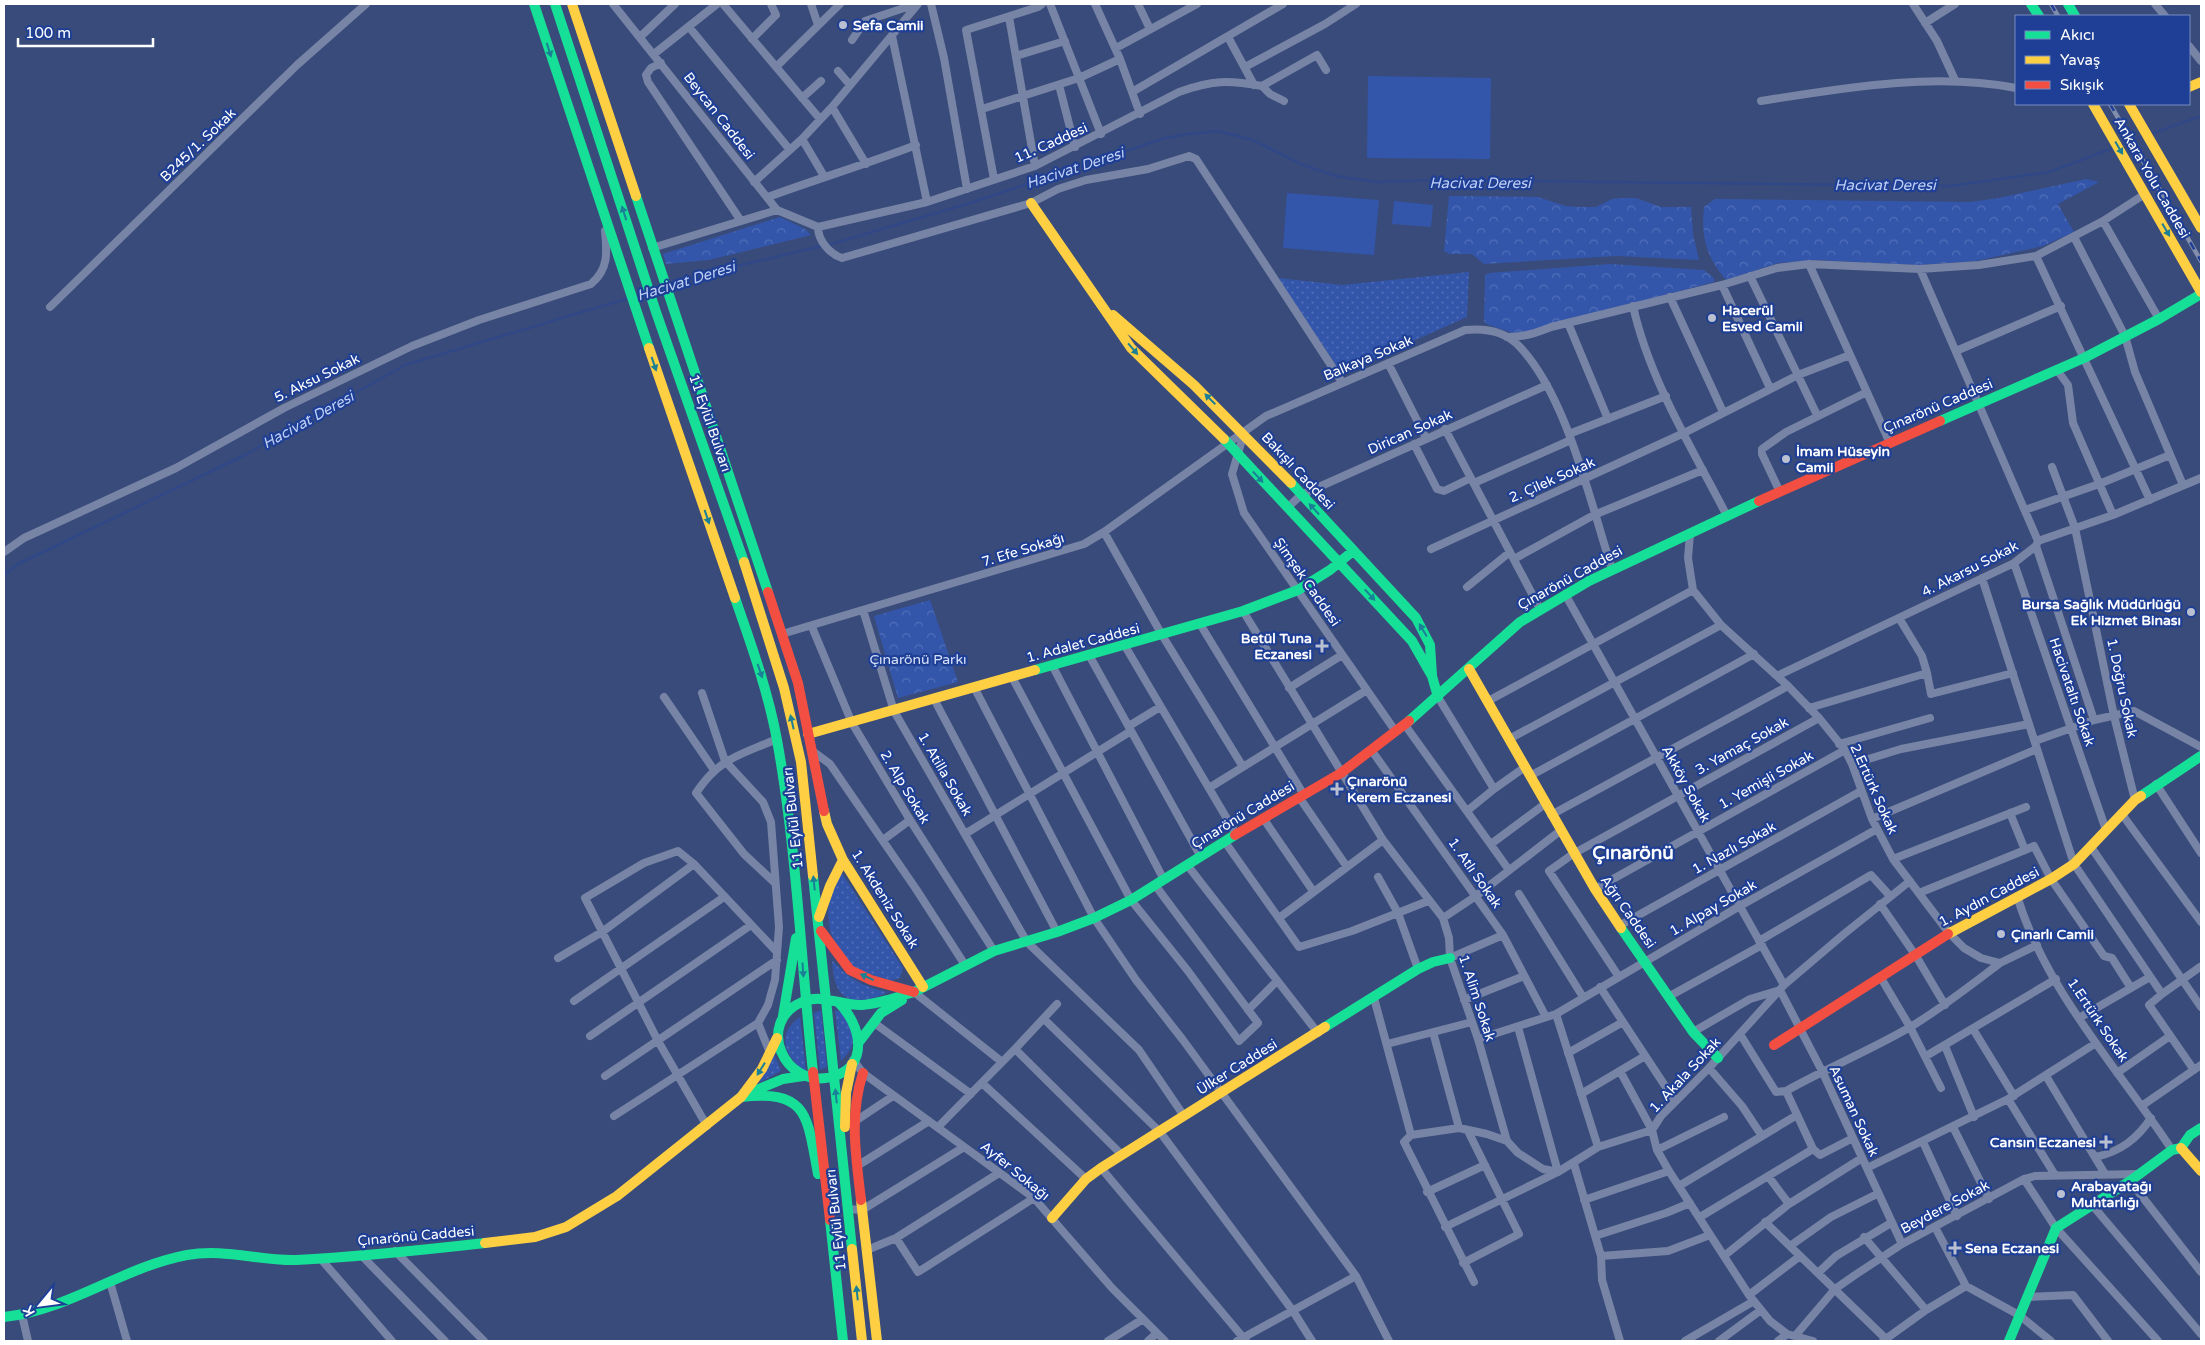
<svg xmlns="http://www.w3.org/2000/svg" width="2205" height="1345" font-family="'Varela Round',sans-serif">
  <style>
    .grass { fill: url(#grass-dots) }
    .park { fill: url(#park-crowns) }
    .pitch { fill: #3356ab }
    .lines { fill: none; stroke-linecap: round; stroke-linejoin: round }
    .stream { stroke: #304887; stroke-width: 2.5 }
    .street { stroke: #7784a5; stroke-width: 8 }
    .fast { stroke: #16e098; stroke-width: 10 }
    .slow { stroke: #ffcf43; stroke-width: 10 }
    .jam { stroke: #f24e42; stroke-width: 10 }
    .rail-casing { stroke: #818dab; stroke-width: 4.5 }
    .rail { stroke: #1e3f95; stroke-width: 2.5; stroke-dasharray: 8; stroke-linecap: butt }
    .oneway { fill: #1b7f96 }
    .poi-dot { fill: #bac0d0; stroke: #1e3f95; stroke-width: 2 }
    .labels { text-anchor: middle; dominant-baseline: central; stroke-width: 4.5; stroke-linejoin: round; paint-order: stroke }
    .poi-label { font-size: 14px; font-weight: bold; fill: #fff; stroke: #1e3f95; text-anchor: start }
    .street-label { font-size: 14px; fill: #fff; stroke: #1e3f95 }
    .park-label { font-size: 14px; fill: #d8e2fa; stroke: #1e3f95 }
    .water-label { font-size: 15px; font-style: italic; fill: #becef5; stroke: #1e3f95 }
    .district-label { font-size: 19px; font-weight: bold; fill: #fff; stroke: #1e3f95 }
  </style>
  <defs>
    <pattern id="grass-dots" width="8" height="8" patternUnits="userSpaceOnUse" patternTransform="scale(1.25)"><rect width="8" height="8" fill="#3356ab"/><path d="M2 2h.1M6 6h.1" fill="none" stroke="#526fb8" stroke-width="1.8" stroke-linecap="round"/></pattern>
    <pattern id="park-crowns" width="20" height="18" patternUnits="userSpaceOnUse" patternTransform="scale(1.25)"><rect width="20" height="18" fill="#3356ab"/><path d="M2 6a3 3 0 1 1 6 0M12 15a3 3 0 1 1 6 0" fill="none" stroke="#526fb8"/></pattern>
  </defs>
  <rect width="100%" height="100%" fill="#394b7a"/>
  <path class="grass" d="M1469 272 1467 317 1341 373 1278 278 1342 285Z
    M841 872 903 968 900 978 890 981 857 970 837 948 830 931 828 912 830 899Z
    M832 960C847 978 864 987 887 992 871 1002 843 1007 836 984 833 977 833 968 832 960Z
    M821 1010 827 1067 820 1070 814 1013Z
    M835 1010 846 1014C855 1034 858 1044 841 1061Z
    M800 1017 806 1073C786 1056 774 1036 800 1017Z
    M774 1053 781 1071 759 1083Z"/>
  <path class="park" d="M2086 179 2099 182 2058 204 2074 232 2043 246 1976 261 1918 265 1816 260 1778 263 1726 280C1706 256 1701 238 1704 207L1715 199 1970 202 1999 198Z
    M1449 196 1538 197 1565 206 1579 207H1596L1612 199 1623 198H1636L1661 207H1691L1693 234 1699 260 1616 256 1484 264 1472 254H1450L1444 251Z
    M780 217 805 229 811 235 709 260 666 264 663 254Z
    M1610 264 1704 270 1714 278V282L1521 333H1513L1486 324 1484 321 1485 275 1489 273Z
    M930 600 958 682 898 698 874 616Z"/>
  <path class="pitch" d="M1368 76 1491 78 1490 159 1367 158Z
    M1287 193 1379 200 1374 255 1283 248Z
    M1394 201 1433 205 1431 227 1392 224Z"/>
  <g class="lines">
    <path class="stream" d="M2151 134 2201 116
      M2123 144 2143 136
      M828 245 970 203 1165 138 1189 134 1218 131 1253 140 1303 165 1336 176 1376 182 1432 180 1950 186 2049 172 2113 148
      M668 286 737 266 822 246
      M635 296 646 293
      M4 575 18 564 245 455 405 365 629 298"/>
    <path class="street" d="M613 4 777 210 818 227
      M723 4 820 119
      M811 4 818 25
      M931 4 944 58 967 189
      M1050 4 1101 134
      M1095 4 1120 59 1140 114
      M1138 4 1150 29
      M1913 4 1937 41 1955 80
      M2155 4 2165 16
      M1009 17 1035 166
      M1925 23 1955 4
      M689 27 790 150
      M892 36 927 202
      M640 37 675 4
      M1228 37 1254 85
      M752 39 776 15 771 4
      M852 40 865 21 916 4
      M2189 46 2201 61
      M1116 48 1197 4
      M654 54 717 4
      M1016 56 1065 41
      M661 63 651 68 646 75 648 82 741 221
      M776 67 840 4
      M1245 67 1325 24 1356 4
      M838 71 850 85
      M1059 85 1075 147
      M1262 86 1317 55 1326 70
      M1132 92 1283 4
      M802 98 821 81
      M1761 101C1844 88 1933 72 2016 88
      M832 107 866 164
      M982 109 1079 78 1120 59
      M802 139 824 176
      M994 179 966 30 1038 7 1042 4
      M754 182 802 139 832 107 918 4
      M768 197C817 179 867 164 916 145
      M2103 221 2159 319
      M818 227C818 241 830 254 842 258L1031 203 1058 189 1086 180 1148 169 1189 156 1196 159 1342 382
      M818 227 927 202 1035 166 1179 92C1212 80 1228 80 1262 86L1270 94 1284 101
      M2074 237 2125 336 2135 372 2183 485
      M652 248 777 210
      M2036 256 2150 500
      M1809 264 1889 441
      M1920 269 2038 541
      M1750 276 1817 415
      M1722 285 1770 388
      M1670 297 1723 412
      M1633 306C1649 379 1693 450 1727 516
      M50 307 297 65 366 4
      M1568 323 1608 419
      M1507 337C1524 337 1536 333 1551 327L1722 285 1777 268 1809 264 1920 269 1979 265 2036 256 2103 221 2145 194
      M1956 351 2061 306
      M1388 363 1426 438
      M2057 370 2068 385 2073 423 2113 515
      M1445 429 1540 609
      M1244 433 1232 474 1244 513 1396 732
      M1569 434 1666 396
      M1414 444 1437 489 1444 491 1471 478
      M2052 467 2075 528 2114 716 2135 800
      M1474 483 1571 440
      M1780 492 1762 454V449L1786 432 1867 392
      M1287 508 1301 495 1547 385
      M2025 510 2099 484 2170 455
      M1104 532 1162 635 1243 767
      M1690 534 1688 558 1693 590 1721 625 1788 686 1819 718 1845 750 1852 764 1872 819 1893 859 1949 933 1964 948 1981 958 2000 963 2037 945
      M2036 546 2094 720
      M1431 549 1684 433 1798 375 1850 355
      M4 552 24 538 176 468 284 408 412 346 479 320 591 284C609 269 607 252 605 231
      M1514 559 1594 515 1703 470
      M2014 563 2106 830
      M1982 578 2074 864 2162 994 2200 967
      M1467 587 1510 552
      M1565 594 1784 985
      M863 610 894 711 1027 942 1139 1050 1184 1116
      M1243 611 1383 840 1443 918 1449 938 1450 958 1478 1039 1507 1141
      M1899 618 1922 656 1927 673
      M1200 624 1304 795
      M812 627 852 723 910 820 994 951
      M782 634 1084 544 1104 532 1266 416 1465 330C1484 328 1504 331 1518 345 1567 395 1590 502 1612 569
      M1125 646 1236 834
      M1089 655 1201 857
      M1052 665 1164 880
      M1777 676 2014 563 2036 546 2038 541 2113 515 2201 478
      M1012 677 1131 900 1188 971 1239 1041 1258 1023 1155 885
      M974 687 1094 918 1136 980 1183 1040 1356 1276 1389 1341
      M1289 688 1342 655
      M664 697 714 770
      M1438 697 1494 789
      M934 699 1057 932
      M1488 701 1693 590
      M1809 708 1927 673 1931 694 2013 673
      M1405 725 1509 870
      M1129 726 1160 707
      M1509 739 1721 625
      M2035 741 2094 720 2134 711 2201 747
      M1839 744 1930 718
      M811 750 830 764 916 889 965 965
      M1372 751 1503 935 1546 1017
      M1852 764 1901 749 2029 724
      M1530 776 1754 654
      M2156 784 2201 853
      M1209 788 1367 690
      M1299 797 1347 867
      M1467 811 1494 789 1525 767
      M2010 813 2025 850 2034 846 2051 879 2104 956 2112 958 2131 988
      M2121 813 2201 922
      M1551 815 1788 686
      M1263 818 1313 891
      M1872 819 2037 749
      M965 834 1131 731
      M883 840 910 820
      M1225 842 1299 947 1352 931 1428 901
      M1491 844 1545 804
      M2091 847 2201 1007
      M1893 859 2026 807
      M1188 866 1318 1033
      M1378 877 1398 913 1418 969
      M775 883 744 854 696 793C719 758 740 755 777 739
      M1595 889 1845 750
      M1919 893 2025 850
      M1519 894 1583 997
      M2017 896C2046 991 2118 1068 2172 1150
      M1880 904 1916 956 1945 1005
      M1279 918 1383 840
      M1443 918 1476 896 1560 831
      M1619 926 1861 791
      M1759 941 1871 875 1890 896
      M558 958 602 932 694 864
      M1450 958 1503 935
      M1619 977 1549 871 1573 854 1819 718
      M1881 978 1910 1027 1941 1088
      M1600 987 1675 1101
      M914 992 1002 1062
      M2162 994 2149 1005 2194 1070
      M1668 997 1762 945
      M1374 998 1411 1135
      M1464 1000 1524 976
      M574 1001 724 897
      M1248 1010 1277 981
      M1556 1014 1598 1147
      M2079 1018 2150 977
      M1044 1019 1160 1132 1293 1311 1312 1341
      M873 1022 971 1094
      M758 1023 770 1053
      M1973 1029 2014 1096
      M1433 1032 1459 1128
      M1693 1032 1750 999 1780 990 1822 1071 1902 1244
      M1740 1034 1776 1092 1786 1091 1813 1149 1820 1155 1853 1138
      M590 1036 751 925
      M1478 1039 1556 1014 1740 906 1877 829
      M1387 1044 1472 1022
      M1945 1046 1974 1117
      M1015 1049 1122 1155
      M1568 1053 1623 1022
      M1926 1056 2056 979
      M853 1060 863 1073 1034 1198 1112 1288 1165 1341
      M1709 1068 1742 1106 1762 1136
      M1620 1071 1652 1130 1657 1150 1669 1171 1749 1295 1770 1321 1787 1334 1813 1341
      M2117 1073 2170 1036
      M605 1076 777 960
      M2046 1076 2105 1174
      M982 1083 1086 1179
      M1786 1091C1827 1068 1871 1050 1912 1026 1943 1007 1971 985 2000 963
      M1581 1094 1645 1056
      M2008 1099 2055 1175
      M2143 1105 2201 1065
      M614 1116 758 1023 768 1005 775 980 779 927 771 822 763 802 725 761 702 693
      M854 1122 893 1096
      M707 1126 658 1041 585 898 644 863 678 851 694 864 777 952
      M938 1127 1015 1049 1057 1004
      M1953 1127 1989 1199
      M1411 1135 1459 1128 1487 1134 1507 1141 1518 1153 1543 1169 1558 1172 1598 1147 1652 1130 1661 1116 1709 1068 1784 985 1844 934 1910 881
      M1411 1135 1404 1142 1474 1282
      M1923 1142 1957 1216
      M1657 1150 1724 1117
      M2096 1157C2121 1151 2137 1139 2151 1118
      M1574 1164 1601 1256 1602 1280 1620 1341
      M857 1166 929 1121
      M1101 1168 1246 1341
      M1867 1168 2008 1099 2096 1043
      M1768 1176 1789 1204
      M2024 1179 2056 1228 2158 1341
      M2130 1181 2201 1272
      M1679 1186 1797 1115
      M1427 1192 1485 1165
      M1584 1200 1669 1171
      M2093 1206 2201 1334
      M848 1209 862 1210 964 1147
      M1700 1217 1813 1149
      M1765 1222 1886 1339
      M1445 1227 1558 1172 1518 1027
      M1935 1227 1966 1286 2019 1315 2051 1341
      M1595 1236 1666 1213 1690 1203
      M1864 1237 1926 1310
      M896 1238 918 1272 1034 1198
      M1790 1246 1831 1217 1877 1194
      M867 1250 896 1238 999 1173
      M395 1251 484 1341
      M361 1255 445 1341
      M1601 1256 1668 1251 1710 1235
      M1724 1256 1789 1204 1862 1158
      M320 1258 392 1341
      M1463 1263 1519 1234 1468 1131
      M1818 1273 1836 1256 1891 1223
      M110 1282 127 1341
      M1749 1295 1800 1256
      M2027 1297 2073 1295 2108 1341
      M22 1315 28 1341
      M1795 1336 1835 1289 1855 1275 1902 1244 2024 1179 2035 1176 2140 1174
      M1108 1341 1143 1319
      M1148 1341 1157 1333
      M1237 1341 1356 1276
      M1685 1341 1754 1301
      M1719 1341 1761 1310
      M1778 1341 1787 1334
      M1883 1341 1926 1310 1966 1286"/>
    <path class="fast" d="M534 4 649 348
      M555 4 656 312 744 562
      M2031 4 2039 16
      M2068 4 2075 16
      M636 196 768 592
      M1940 421 2084 358 2159 319 2201 294
      M1224 439 1412 641 1432 676 1438 697
      M1291 483 1416 618 1430 645 1432 675
      M735 598C751 644 768 691 777 740 797 850 801 962 813 1072
      M1035 670 1243 611 1298 590 1330 570 1353 551
      M1409 721 1520 622 1589 581 1759 501
      M2141 796 2201 756
      M813 876 852 1249
      M1621 928 1693 1032 1718 1058
      M914 992 994 951 1057 932 1094 918 1131 900 1235 835
      M838 1002C861 1024 871 1067 831 1077 784 1089 755 1022 802 1002 822 993 842 1006 862 1005 880 1004 897 997 914 992
      M783 1016 796 938
      M1325 1027 1418 969 1433 962 1450 958
      M859 1042 881 1013 902 1000
      M754 1091 783 1079 803 1076
      M741 1097C809 1089 807 1117 818 1174
      M830 1220 843 1341
      M4 1317C69 1310 123 1267 187 1255 224 1248 259 1261 296 1260 359 1257 423 1250 485 1243
      M2009 1341 2056 1228 2130 1181 2172 1150 2181 1148 2190 1135 2201 1128"/>
    <path class="slow" d="M572 4 636 196
      M2189 87 2201 82
      M2093 104 2201 292
      M2129 104 2201 228
      M1031 203 1131 348 1224 439
      M1113 315 1194 385 1291 483
      M649 348 735 598
      M744 562 784 688 801 762 813 876
      M1469 669 1595 889 1621 928
      M808 734 1035 670
      M824 811 827 824 843 860 923 987
      M819 917 830 886 843 860
      M1948 934 2051 879 2074 864 2135 800 2141 796
      M741 1097 762 1069 777 1038
      M845 1127 846 1093 852 1064
      M2181 1148 2201 1171
      M861 1200 877 1341
      M1052 1218 1086 1179 1101 1168 1325 1027
      M485 1243 535 1237 566 1227 617 1196 741 1097
      M852 1249 862 1341"/>
    <path class="jam" d="M1759 501 1940 421
      M768 592 798 683 824 811
      M1235 835 1341 773 1409 721
      M821 931 850 970 871 980 914 992
      M1774 1045 1948 934
      M813 1072 830 1220
      M861 1200C856 1157 849 1115 863 1073"/>
    <defs>
      <path id="rail" d="M2051 4 2058 16
        M2110 104 2201 261"/>
    </defs>
    <use href="#rail" class="rail-casing"/>
    <use href="#rail" class="rail"/>
  </g>
  <defs><path id="oneway-solid" d="M-6-.8H1V-3.2L6.5 0L1 3.2V.8H-6Z" transform="scale(1.25)"/></defs>
  <g class="oneway">
    <use href="#oneway-solid" transform="translate(549 50) rotate(72)"/>
    <use href="#oneway-solid" transform="translate(2119 148) rotate(60)"/>
    <use href="#oneway-solid" transform="translate(624 213) rotate(-108)"/>
    <use href="#oneway-solid" transform="translate(2166 230) rotate(60)"/>
    <use href="#oneway-solid" transform="translate(1133 349) rotate(49)"/>
    <use href="#oneway-solid" transform="translate(654 364) rotate(71)"/>
    <use href="#oneway-solid" transform="translate(1210 399) rotate(-135)"/>
    <use href="#oneway-solid" transform="translate(1258 477) rotate(47)"/>
    <use href="#oneway-solid" transform="translate(1314 509) rotate(-133)"/>
    <use href="#oneway-solid" transform="translate(707 517) rotate(71)"/>
    <use href="#oneway-solid" transform="translate(1370 595) rotate(47)"/>
    <use href="#oneway-solid" transform="translate(1423 630) rotate(-121)"/>
    <use href="#oneway-solid" transform="translate(760 671) rotate(71)"/>
    <use href="#oneway-solid" transform="translate(792 722) rotate(-103)"/>
    <use href="#oneway-solid" transform="translate(814 883) rotate(-96)"/>
    <use href="#oneway-solid" transform="translate(803 970) rotate(86)"/>
    <use href="#oneway-solid" transform="translate(867 977) rotate(-156)"/>
    <use href="#oneway-solid" transform="translate(761 1069) rotate(122)"/>
    <use href="#oneway-solid" transform="translate(836 1096) rotate(-96)"/>
    <use href="#oneway-solid" transform="translate(857 1293) rotate(-96)"/>
  </g>
  <g class="poi-dot">
    <circle cx="843" cy="25" r="5"/>
    <circle cx="1712" cy="318" r="5"/>
    <circle cx="1786" cy="459" r="5"/>
    <circle cx="2191" cy="612" r="5"/>
    <path d="M1319.5 638.5h5v5h5v5h-5v5h-5v-5h-5v-5h5z"/>
    <path d="M1334.5 781.5h5v5h5v5h-5v5h-5v-5h-5v-5h5z"/>
    <circle cx="2001" cy="934" r="5"/>
    <path d="M2103.5 1134.5h5v5h5v5h-5v5h-5v-5h-5v-5h5z"/>
    <circle cx="2061" cy="1194" r="5"/>
    <path d="M1952.5 1240.5h5v5h5v5h-5v5h-5v-5h-5v-5h5z"/>
  </g>
  <g class="labels">
    <g class="poi-label">
      <text x="853" y="25">Sefa Camii</text>
      <text x="1722" y="310">Hacerül<tspan x="1722" dy="16">Esved Camii</tspan></text>
      <text x="1796" y="451">İmam Hüseyin<tspan x="1796" dy="16">Camii</tspan></text>
      <text x="2181" y="604" text-anchor="end">Bursa Sağlık Müdürlüğü<tspan x="2181" dy="16">Ek Hizmet Binası</tspan></text>
      <text x="1312" y="638" text-anchor="end">Betül Tuna<tspan x="1312" dy="16">Eczanesi</tspan></text>
      <text x="1347" y="781">Çınarönü<tspan x="1347" dy="16">Kerem Eczanesi</tspan></text>
      <text x="2011" y="934">Çınarlı Camii</text>
      <text x="2096" y="1142" text-anchor="end">Cansın Eczanesi</text>
      <text x="2071" y="1186">Arabayatağı<tspan x="2071" dy="16">Muhtarlığı</tspan></text>
      <text x="1965" y="1248">Sena Eczanesi</text>
    </g>
    <g class="street-label">
      <text transform="translate(719 116) rotate(52)">Beycan Caddesi</text>
      <text transform="translate(1051 143) rotate(-24)">11. Caddesi</text>
      <text transform="translate(198 145) rotate(-44)">B245/1. Sokak</text>
      <text transform="translate(2152 178) rotate(60)">Ankara Yolu Caddesi</text>
      <text transform="translate(1368 358) rotate(-23)">Balkaya Sokak</text>
      <text transform="translate(317 378) rotate(-26)">5. Aksu Sokak</text>
      <text transform="translate(1938 406) rotate(-23)">Çınarönü Caddesi</text>
      <text transform="translate(710 423) rotate(71)">11 Eylül Bulvarı</text>
      <text transform="translate(1410 432) rotate(-24)">Dirican Sokak</text>
      <text transform="translate(1298 471) rotate(47)">Bakışlı Caddesi</text>
      <text transform="translate(1552 480) rotate(-24)">2. Çilek Sokak</text>
      <text transform="translate(1023 550) rotate(-17)">7. Efe Sokağı</text>
      <text transform="translate(1970 569) rotate(-27)">4. Akarsu Sokak</text>
      <text transform="translate(1570 578) rotate(-29)">Çınarönü Caddesi</text>
      <text transform="translate(1307 582) rotate(55)">Şimşek Caddesi</text>
      <text transform="translate(1083 643) rotate(-15)">1. Adalet Caddesi</text>
      <text transform="translate(2122 688) rotate(78)">1. Doğru Sokak</text>
      <text transform="translate(2072 692) rotate(71)">Hacivataltı Sokak</text>
      <text transform="translate(1742 746) rotate(-29)">3. Yamaç Sokak</text>
      <text transform="translate(945 774) rotate(60)">1. Atilla Sokak</text>
      <text transform="translate(1766 780) rotate(-29)">1. Yemişli Sokak</text>
      <text transform="translate(1686 784) rotate(61)">Akköy Sokak</text>
      <text transform="translate(905 787) rotate(59)">2. Alp Sokak</text>
      <text transform="translate(1874 789) rotate(66)">2.Ertürk Sokak</text>
      <text transform="translate(1243 815) rotate(-31)">Çınarönü Caddesi</text>
      <text transform="translate(793 818) rotate(-96)">11 Eylül Bulvarı</text>
      <text transform="translate(1734 848) rotate(-29)">1. Nazlı Sokak</text>
      <text transform="translate(1475 873) rotate(55)">1. Atlı Sokak</text>
      <text transform="translate(1989 897) rotate(-28)">1. Aydın Caddesi</text>
      <text transform="translate(885 899) rotate(58)">1. Akdeniz Sokak</text>
      <text transform="translate(1713 908) rotate(-30)">1. Alpay Sokak</text>
      <text transform="translate(1628 912) rotate(55)">Ağrı Caddesi</text>
      <text transform="translate(1477 998) rotate(72)">1. Alim Sokak</text>
      <text transform="translate(2098 1020) rotate(56)">1.Ertürk Sokak</text>
      <text transform="translate(1237 1067) rotate(-32)">Ülker Caddesi</text>
      <text transform="translate(1685 1075) rotate(-47)">1. Akala Sokak</text>
      <text transform="translate(1854 1111) rotate(65)">Asuman Sokak</text>
      <text transform="translate(1015 1171) rotate(39)">Ayfer Sokağı</text>
      <text transform="translate(1945 1207) rotate(-28)">Beydere Sokak</text>
      <text transform="translate(836 1220) rotate(-96)">11 Eylül Bulvarı</text>
      <text transform="translate(416 1236) rotate(-5)">Çınarönü Caddesi</text>
    </g>
    <g class="park-label">
      <text x="918" y="659">Çınarönü Parkı</text>
    </g>
    <g class="water-label">
      <text transform="translate(1075 168) rotate(-18)">Hacivat Deresi</text>
      <text x="1480" y="183">Hacivat Deresi</text>
      <text x="1885" y="185">Hacivat Deresi</text>
      <text transform="translate(686 281) rotate(-17)">Hacivat Deresi</text>
      <text transform="translate(308 420) rotate(-29)">Hacivat Deresi</text>
    </g>
    <g class="district-label">
      <text x="1633" y="853">Çınarönü</text>
    </g>
  </g>
  <rect width="2205" height="1345" fill="none" stroke="#ffffff" stroke-width="10"/>
  <rect x="2015" y="15" width="175" height="90" fill="#1e3f95" stroke="#788cbf"/>
  <rect x="2025" y="31" width="25" height="8" fill="#16e098" stroke="#788cbf"/>
  <text x="2060" y="40" font-size="15" fill="#ffffff">Akıcı</text>
  <rect x="2025" y="56" width="25" height="8" fill="#ffcf43" stroke="#788cbf"/>
  <text x="2060" y="65" font-size="15" fill="#ffffff">Yavaş</text>
  <rect x="2025" y="81" width="25" height="8" fill="#f24e42" stroke="#788cbf"/>
  <text x="2060" y="90" font-size="15" fill="#ffffff">Sıkışık</text>
  <g transform="translate(40 1305) rotate(241)" stroke="#1e3f95" stroke-width="4" paint-order="stroke">
  <path d="M0-4L9 19L0 12L-9 19Z" fill="#ffffff"/>
  <text y="-8" font-size="14" font-weight="bold" text-anchor="middle" fill="#ffffff">K</text>
  </g>
  <path d="M18 38v8h135v-8" fill="none" stroke="#ffffff" stroke-width="2.5"/>
  <text x="25" y="38" font-size="15" fill="#ffffff" stroke="#1e3f95" stroke-width="4" paint-order="stroke">100 m</text>
</svg>
